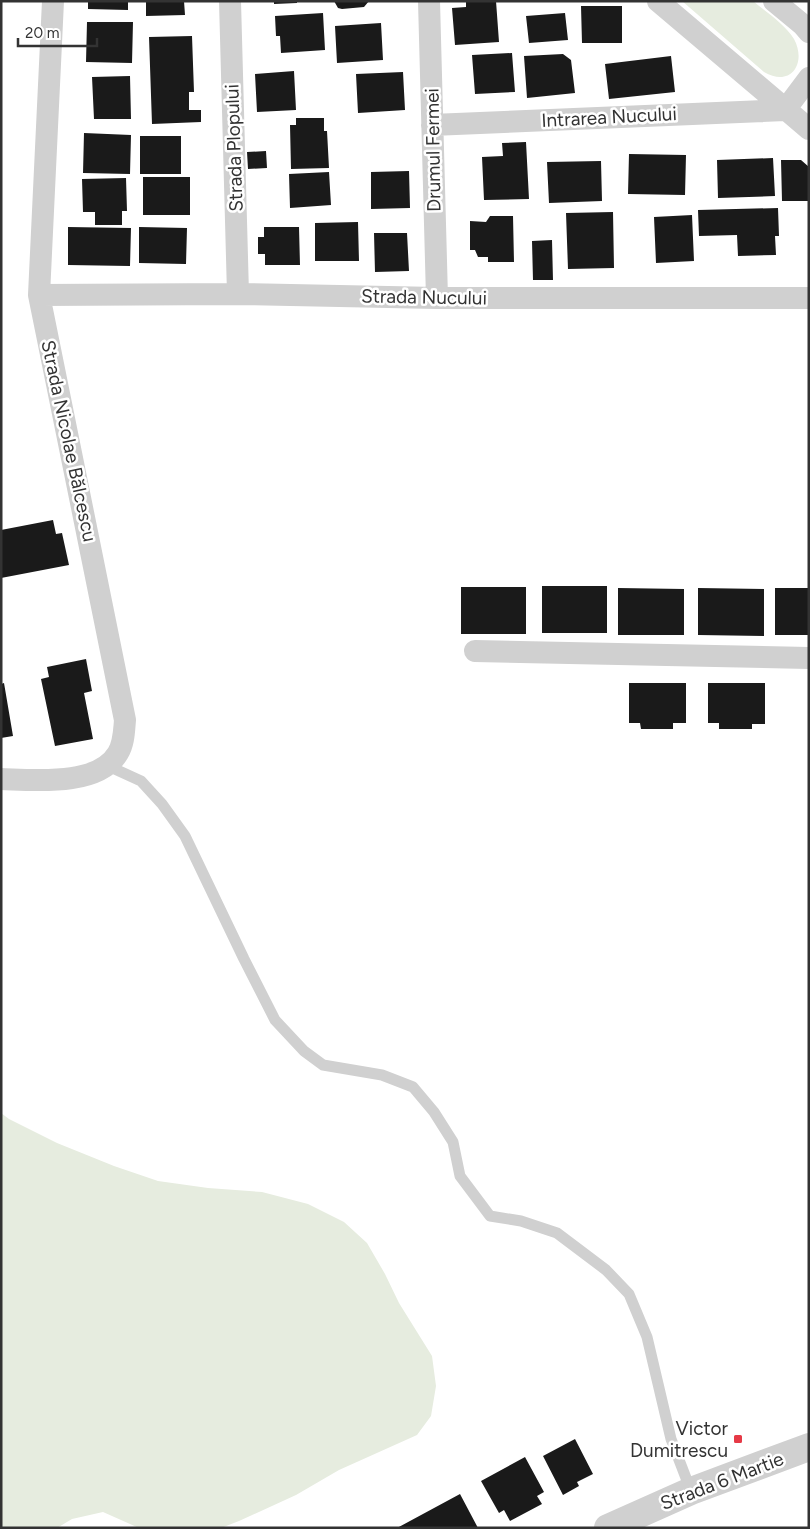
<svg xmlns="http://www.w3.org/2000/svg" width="810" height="1529" font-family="Figtree,sans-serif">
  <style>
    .green { fill: #e6ecdf }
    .building { fill: #1a1a1a }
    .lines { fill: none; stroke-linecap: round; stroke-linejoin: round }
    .service { stroke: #d0d0d0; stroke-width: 11 }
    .minor { stroke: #d0d0d0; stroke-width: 22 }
    .tertiary { stroke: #d0d0d0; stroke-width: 28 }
    .poi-dot { fill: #e63946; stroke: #fff; stroke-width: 2 }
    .labels { text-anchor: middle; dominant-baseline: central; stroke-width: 5; stroke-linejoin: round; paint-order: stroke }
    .street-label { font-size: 19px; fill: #333; stroke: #fff }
    .poi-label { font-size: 19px; fill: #333; stroke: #fff; text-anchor: end }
  </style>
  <rect width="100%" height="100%" fill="#fff"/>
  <path class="green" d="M682 1H753C765 11 786 25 794 39 807 63 791 88 764 72Z
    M1 1113 9 1119 57 1143 114 1166 158 1181 208 1188 262 1192 308 1204 344 1222 367 1243 385 1274 399 1303 432 1356 436 1386 431 1416 417 1435 339 1470 296 1495 239 1521 221 1528H139L103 1512 72 1519 57 1528H1Z"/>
  <path class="building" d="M88 1H128V10L88 9Z
    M146 1H184L185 15 146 16Z
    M274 1H297V3L274 4Z
    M334 1H369L364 7 342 9 338 8Z
    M466 1H496L499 42 455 45 452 8 466 7Z
    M581 6H622V43H582Z
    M323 13 325 50 281 53 280 36H276L275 16Z
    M565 13 568 40 529 43 526 16Z
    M87 22H133L132 63 86 62Z
    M381 23 383 60 337 63 335 26Z
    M192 36 194 92H189V110H201V122L152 124 149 37Z
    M512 53 515 92 475 94 472 55Z
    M563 54 571 60 575 93 527 98 524 56Z
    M671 56 675 92 609 99 605 64Z
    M294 71 296 110 257 112 255 74Z
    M403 72 405 110 358 113 356 74Z
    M130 76 131 119H94L92 77Z
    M296 118H324V131H327L329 168 291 169 290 125H296Z
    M84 133 131 135 130 174 83 173Z
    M140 136H181V174H140Z
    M526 142 529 199 484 200 482 157 503 156 502 143Z
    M266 151 267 168 248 169 247 152Z
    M629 154 686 155 685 195 628 194Z
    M773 158 775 196 718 198 717 160Z
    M781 160H801L809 167V201H782Z
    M601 161 602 201 549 203 547 162Z
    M409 171 410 208 371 209V172Z
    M329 172 331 205 290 208 289 174Z
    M143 177H190V215H143Z
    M126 178 127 211H122V225H95V212H83L82 179Z
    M778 208 779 236H775L776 255 738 256 737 235 699 236 698 210Z
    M613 212 614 268 568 269 566 213Z
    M692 215 694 261 656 263 654 217Z
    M490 216H513L514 262H488V257H478L475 250H470V221L486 222Z
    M358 222 359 261H315V223Z
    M68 227 131 228 130 266 68 265Z
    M139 227 187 228 186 264 139 263Z
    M264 227H299L300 265H265V254H258V237H264Z
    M374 233H407L409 271 375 272Z
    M552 240 553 280H533L532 241Z
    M53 520 56 534 62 533 69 565 1 578V530Z
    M542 586H607V633H542Z
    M461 587H526V634H461Z
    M618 588 684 589V635H618Z
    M698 588 764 589V636L698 635Z
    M775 588H809V635H775Z
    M86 659 92 691 84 693 93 739 55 746 41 679 49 677 47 667Z
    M4 683 13 736 1 738V684Z
    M629 683H686V723H673V729H641L640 723H629Z
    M708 683H765V724H752V729H719V723H708Z
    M575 1439 593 1474 577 1482 579 1486 563 1495 543 1456Z
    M525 1457 544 1492 537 1496 542 1504 510 1521 504 1510 499 1513 481 1481Z
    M460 1494 478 1528H397Z"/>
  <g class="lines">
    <path class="service" d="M106 765 141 781 162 804 185 836 244 959 275 1020 304 1051 323 1065 382 1075 413 1087 434 1112 453 1142 460 1176 490 1216 521 1221 557 1233 606 1270 629 1294 647 1337 671 1439 691 1491"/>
    <path class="minor" d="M230 1 238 294
      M429 1 437 298
      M658 1 809 129
      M774 1 803 25 809 32
      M432 125 785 110 809 78
      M39 295 238 294 437 298H809
      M475 651 809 658
      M1 779C34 780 98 787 118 753 124 743 124 731 125 720L39 295 53 1"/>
    <path class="tertiary" d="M608 1528 691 1491 809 1447"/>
  </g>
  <rect class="poi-dot" x="733" y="1434" width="10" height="10" rx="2.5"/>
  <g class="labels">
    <g class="street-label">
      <text transform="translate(609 117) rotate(-3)">Intrarea Nucului</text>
      <text transform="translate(234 148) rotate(-92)">Strada Plopului</text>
      <text transform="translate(433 150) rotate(-91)">Drumul Fermei</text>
      <text transform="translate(424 297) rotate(1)">Strada Nucului</text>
      <text transform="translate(69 441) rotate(78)">Strada Nicolae Bălcescu</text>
      <text transform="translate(722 1481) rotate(-21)">Strada 6 Martie</text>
    </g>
    <g class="poi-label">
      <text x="728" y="1428">Victor<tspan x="728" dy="22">Dumitrescu</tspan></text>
    </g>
  </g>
  <rect width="810" height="1529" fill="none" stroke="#333333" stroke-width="5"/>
  <path d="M18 38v8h79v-8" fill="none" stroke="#333333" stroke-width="2.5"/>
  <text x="25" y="38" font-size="15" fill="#333333" stroke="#ffffff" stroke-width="4" paint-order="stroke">20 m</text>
</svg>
